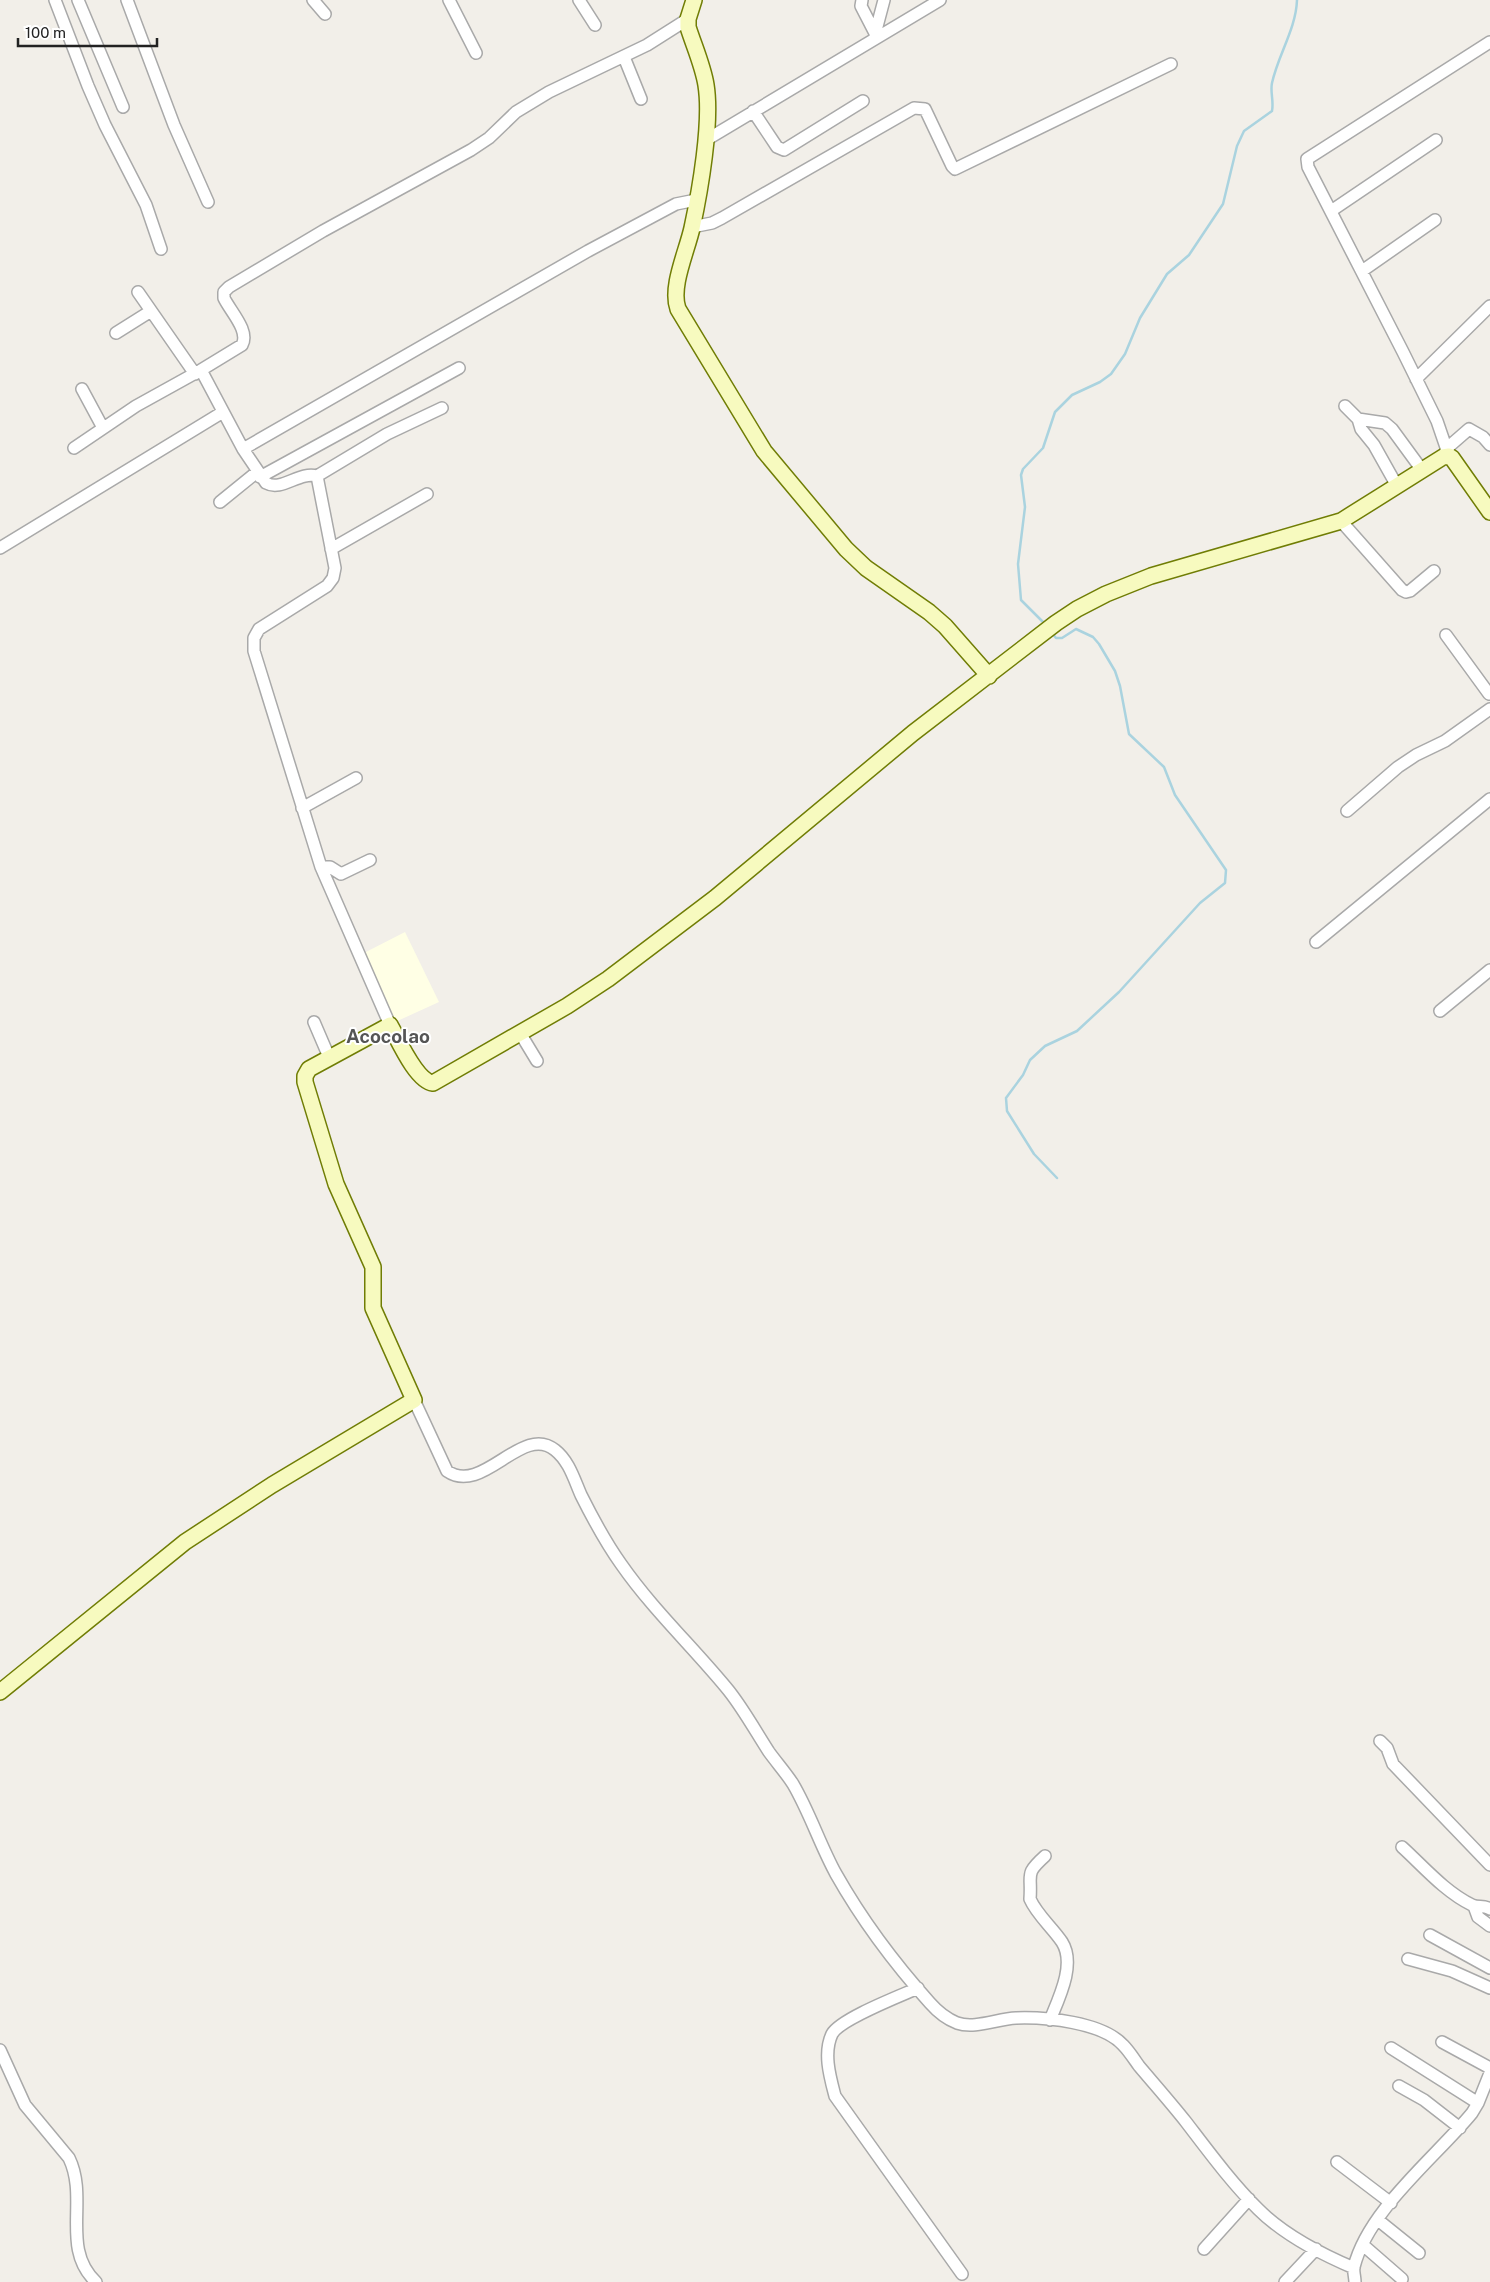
<svg xmlns="http://www.w3.org/2000/svg" width="1490" height="2282" font-family="'Public Sans',sans-serif">
  <style>
    .education { fill: #ffffe5 }
    .lines { fill: none; stroke-linecap: round; stroke-linejoin: round }
    .stream { stroke: #aad3df; stroke-width: 2.5 }
    .street-casing { stroke: #a9a9a9; stroke-width: 14 }
    .secondary-casing { stroke: #707d05; stroke-width: 18 }
    .street { stroke: #fff; stroke-width: 11 }
    .secondary { stroke: #f7fabf; stroke-width: 15 }
    .labels { text-anchor: middle; dominant-baseline: central; stroke-width: 4; stroke-linejoin: round; paint-order: stroke }
    .quarter-label { font-size: 19px; font-weight: bold; fill: #555; stroke: #fff }
  </style>
  <rect width="100%" height="100%" fill="#f2efe9"/>
  <path class="education" d="M405 932 439 1002 393 1023 362 954Z"/>
  <g class="lines">
    <path class="stream" d="M1046 625 1021 600 1018 564 1025 507 1021 475 1023 469 1043 448 1055 412 1072 395 1100 382 1111 374 1125 354 1140 318 1167 274 1189 255 1223 204 1237 146 1244 131 1272 111C1274 101 1270 92 1272 83 1278 55 1296 29 1297 0
      M1052 633 1056 638H1062L1076 629 1093 637 1099 644 1115 671 1120 686 1129 734 1164 767 1175 795 1226 870 1225 883 1200 903 1119 992 1077 1031 1045 1046 1030 1060 1023 1075 1006 1098 1007 1111 1034 1154 1057 1178"/>
    <defs>
      <path id="street" d="M55 0 88 86 105 125 146 205 161 249
        M78 0 123 107
        M127 0 174 125 208 202
        M313 0 325 14
        M449 0 476 53
        M579 0 595 25
        M862 0 861 6 877 37
        M875 34 884 0
        M624 57 641 99
        M753 111 777 147 784 150 863 101
        M706 140 940 0
        M1331 211 1436 140
        M692 227 712 223 722 218 914 108 925 109 952 166 955 169 1171 64
        M1362 271 1435 220
        M138 292 195 374
        M116 333 151 311
        M1416 379 1490 306
        M82 389 103 428
        M1345 406 1358 419 1361 429 1374 445 1397 486
        M1358 419 1385 423 1392 429 1422 470
        M74 448 136 406 201 370
        M243 449 588 251 676 204 696 200
        M1446 449 1469 429 1483 437 1490 445
        M1449 456 1437 421 1403 352 1308 167 1307 159 1490 42
        M317 476 387 434 442 408
        M260 477 459 368
        M220 502 257 472
        M1341 521 1402 590 1406 592 1410 591 1434 571
        M0 548 223 412
        M331 549 427 494
        M1446 635 1489 694
        M302 808 356 778
        M1347 811 1398 767 1416 755 1445 741 1490 709
        M321 867H330L341 874 370 860
        M1316 942 1490 799
        M1440 1011 1490 970
        M314 1022 329 1057
        M390 1025 321 867 254 651V638L259 629 327 586 333 578 335 568 317 476C299 471 282 492 266 483L243 449 201 370 242 345C250 331 230 311 224 298V292L229 287 323 231 471 150 489 138 516 112 549 92 647 45 688 19
        M520 1033 537 1061
        M414 1400 447 1471C483 1496 522 1423 555 1450 569 1461 574 1479 581 1495 593 1519 606 1543 621 1564 653 1610 694 1648 729 1691 744 1710 756 1732 769 1752 777 1763 786 1773 793 1784 810 1813 820 1845 836 1874 862 1920 895 1964 930 2003 937 2011 947 2019 957 2023 975 2029 997 2019 1016 2018 1046 2017 1102 2022 1123 2045 1129 2051 1134 2059 1139 2066 1155 2085 1171 2103 1186 2122 1209 2152 1231 2182 1258 2209 1284 2235 1321 2254 1354 2268
        M1380 1741 1387 1748 1393 1764 1490 1865
        M1402 1847C1423 1866 1445 1892 1472 1905 1478 1908 1484 1905 1490 1909
        M1045 1856C1024 1875 1032 1873 1030 1899 1037 1915 1052 1927 1062 1942 1076 1964 1059 1998 1050 2020
        M1474 1906 1478 1917 1490 1926
        M1430 1935 1490 1968
        M1408 1959 1452 1971 1490 1988
        M918 1988C900 1996 840 2019 832 2034 823 2053 830 2077 835 2096L962 2274
        M1442 2042 1490 2068
        M1391 2048 1478 2103
        M0 2050 25 2105 69 2158C89 2199 60 2248 96 2282
        M1399 2086 1424 2100 1460 2128
        M1337 2162 1391 2203
        M1378 2220 1419 2253
        M1363 2245 1402 2279
        M1204 2249 1249 2199
        M1285 2282 1316 2249
        M1355 2282C1355 2277 1353 2271 1354 2267 1368 2210 1436 2157 1472 2113L1478 2103 1490 2073"/>
      <path id="secondary" d="M694 0 688 19V27C694 46 703 66 706 85 712 122 700 191 692 228 687 251 670 287 678 309L764 451 846 549 866 568 929 612 945 626 989 676
        M0 1692 185 1542 272 1485 414 1400 373 1308V1267L336 1184 305 1082V1076L309 1069 390 1025C398 1039 416 1081 433 1083L567 1006 608 979 715 898 913 733 1056 623 1077 609 1106 594 1151 576 1341 521 1443 457 1449 456 1452 458 1490 512"/>
    </defs>
    <use href="#street" class="street-casing"/>
    <use href="#secondary" class="secondary-casing"/>
    <use href="#street" class="street"/>
    <use href="#secondary" class="secondary"/>
  </g>
  <g class="labels">
    <g class="quarter-label">
      <text x="388" y="1036">Acocolao</text>
    </g>
  </g>
  <path d="M18 38v8h139v-8" fill="none" stroke="#222222" stroke-width="2.5"/>
  <text x="25" y="38" font-size="15" fill="#222222" stroke="#ffffff" stroke-width="4" paint-order="stroke">100 m</text>
</svg>
